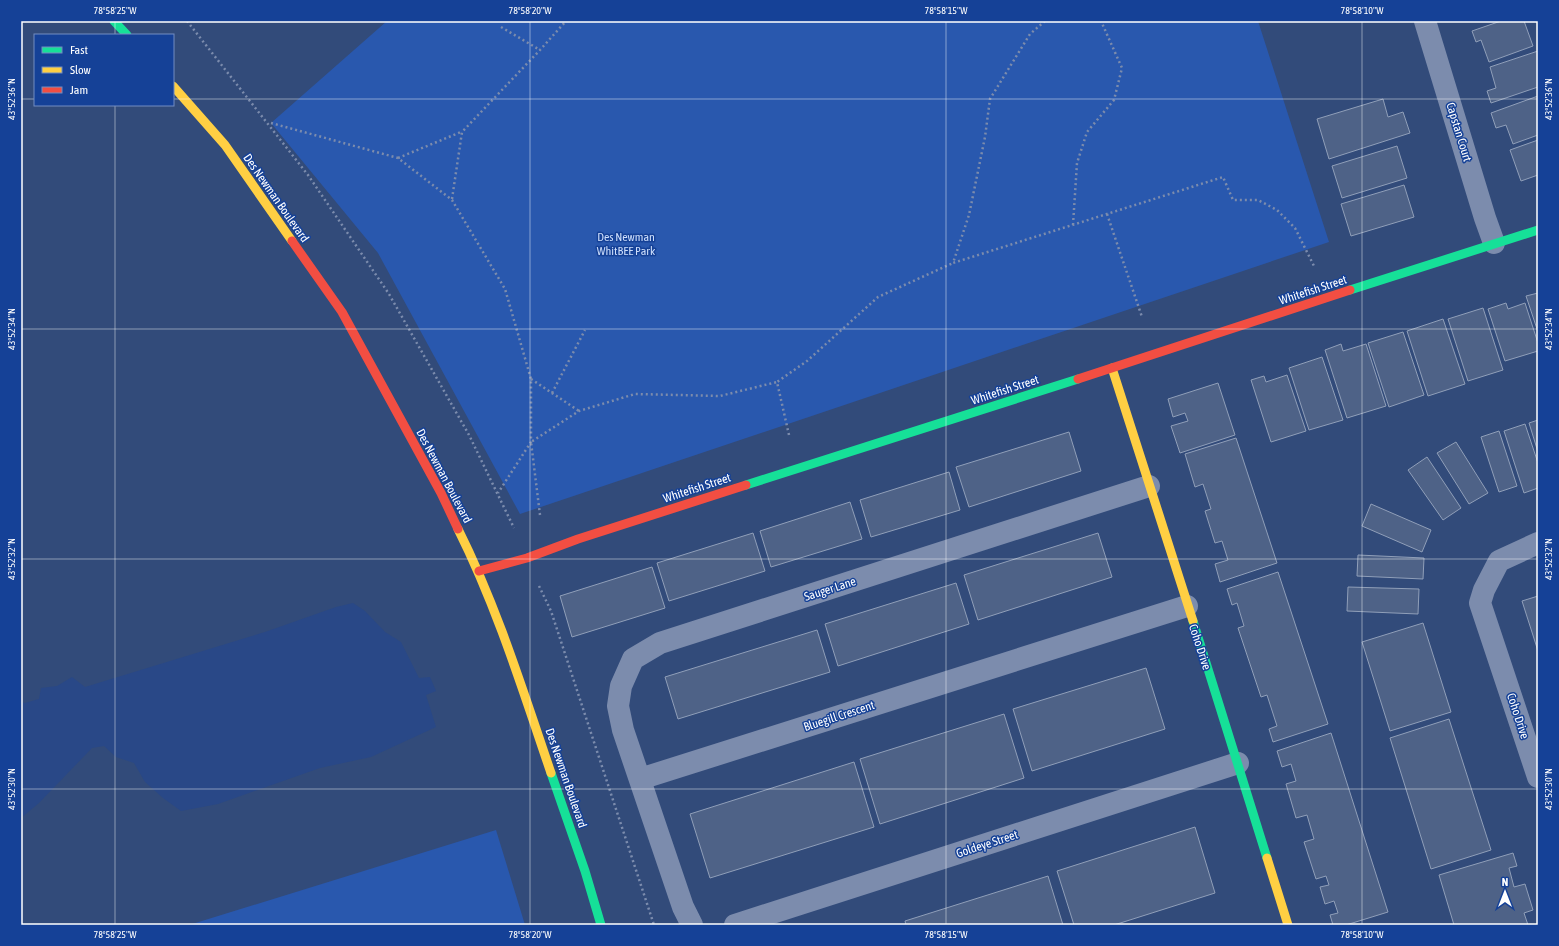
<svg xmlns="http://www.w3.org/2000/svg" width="1559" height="946" font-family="'Asap Condensed',sans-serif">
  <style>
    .green { fill: #2958ae }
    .water { fill: #294887 }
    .building { fill: #4e6287; stroke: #909fb9 }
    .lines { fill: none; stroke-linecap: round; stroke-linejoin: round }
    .path { stroke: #7c8cad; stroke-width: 2.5; stroke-dasharray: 2 3; stroke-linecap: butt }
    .street { stroke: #7c8cad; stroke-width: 22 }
    .fast { stroke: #16e098; stroke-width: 9 }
    .slow { stroke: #ffcf43; stroke-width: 9 }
    .jam { stroke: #f24e42; stroke-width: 9 }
    .ticks { fill: none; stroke: #fff; stroke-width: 1; stroke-opacity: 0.45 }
    .labels { text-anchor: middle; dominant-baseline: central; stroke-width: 3; stroke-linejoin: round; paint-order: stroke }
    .street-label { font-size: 12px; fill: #fff; stroke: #154197 }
    .park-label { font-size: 12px; fill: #cedffc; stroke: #154197 }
    .neatline { fill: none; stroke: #fff; stroke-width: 1.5 }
    .ticks-label { font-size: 10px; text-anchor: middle; fill: #fff }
  </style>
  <rect width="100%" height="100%" fill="#324b7a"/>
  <path class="green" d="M387 21H1258L1329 242 520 514 378 253 271 123Z
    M496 830 525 925H189Z"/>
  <path class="water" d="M353 603 365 611 385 632 401 642 419 678 430 677 436 691 426 695 436 727 371 757 320 768 218 804 181 811 163 798 145 782 134 763 116 757 104 746 92 748 39 803 21 818V702L25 703 39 699 41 688 57 686 72 677 85 687 265 632 336 607Z"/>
  <path class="building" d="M1501 21H1524L1533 46 1489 62 1481 40 1476 42 1472 31Z
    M1538 51V87L1491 103 1487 91 1496 88 1490 67Z
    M1538 96V135L1513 144 1506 125 1496 128 1491 113Z
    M1383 99 1388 117 1403 112 1410 133 1329 159 1317 119Z
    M1538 140V175L1521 181 1510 150Z
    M1397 146 1407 178 1342 198 1332 166Z
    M1404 185 1414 217 1351 236 1341 204Z
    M1538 293V332L1526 296Z
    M1506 303 1508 309 1525 303 1538 343V351L1505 361 1488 309Z
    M1483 308 1503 370 1468 381 1448 319Z
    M1443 319 1465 384 1428 396 1407 331Z
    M1403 332 1424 395 1389 407 1368 343Z
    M1341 344 1343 351 1366 344 1386 406 1347 418 1325 350Z
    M1322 357 1343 420 1309 430 1289 368Z
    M1287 375 1306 431 1271 442 1251 380 1264 376 1266 382Z
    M1218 383 1235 435 1180 453 1171 426 1188 421 1185 413 1173 417 1168 399Z
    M1538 420V452L1529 423Z
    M1525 424 1538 463V488L1524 493 1504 431Z
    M1499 431 1517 486 1499 492 1481 437Z
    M1069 432 1081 471 969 507 956 467Z
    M1236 438 1277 563 1220 582 1215 564 1228 560 1222 541 1215 543 1205 511 1211 509 1203 484 1195 487 1185 454Z
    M1456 442 1488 493 1469 504 1437 453Z
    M1427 457 1461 508 1443 520 1408 470Z
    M949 472 960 510 871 537 860 500Z
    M850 502 862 539 771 567 760 531Z
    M1371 504 1431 530 1422 552 1362 526Z
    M753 533 765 571 669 601 657 563Z
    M1098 533 1112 577 978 620 964 575Z
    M1358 555 1424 558 1423 579 1357 576Z
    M652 567 665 608 572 637 560 596Z
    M1278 572 1328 724 1273 742 1269 729 1277 726 1267 695 1261 697 1238 628 1244 626 1237 603 1232 605 1227 589Z
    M956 583 969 624 838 666 825 624Z
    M1348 587 1419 589 1418 614 1347 611Z
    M1538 596V651L1522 601Z
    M1423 623 1451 712 1390 731 1362 642Z
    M817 630 830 672 678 719 665 677Z
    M1146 668 1165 729 1032 771 1013 709Z
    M1004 714 1024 778 880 824 860 759Z
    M1449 719 1491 850 1431 869 1390 738Z
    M1331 733 1388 912 1346 925H1333L1330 915 1338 913 1334 901 1325 904 1320 887 1329 885 1326 876 1316 879 1304 842 1314 839 1307 815 1296 818 1286 784 1296 781 1291 764 1282 767 1277 751Z
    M854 762 874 827 710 878 690 814Z
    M1195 827 1215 893 1114 925H1074L1057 871Z
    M1513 853 1517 866 1509 868 1514 887 1525 884 1533 910 1524 913 1528 925H1454L1439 875Z
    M1048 876 1063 925H906L905 921Z"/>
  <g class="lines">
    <path class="path" d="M187 21 308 175 389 294 469 435 514 528
      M1045 21 1030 34 990 99 985 137 969 215 953 263 1223 177 1233 200H1258L1277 210 1295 228 1314 266
      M501 27 540 50
      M271 123 398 158 452 200 505 289 531 379V442L498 493
      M398 158 461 132
      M452 199 462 132 540 50 566 21
      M1107 214 1142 317
      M1073 225 1077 163 1087 132 1114 100 1122 68 1101 21
      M531 379 579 411
      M552 393 585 330
      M789 435 777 382 807 361 878 297 953 263
      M540 515 531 442 579 411 635 394 720 396 777 382
      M539 586 551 611 654 925"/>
    <path class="street" d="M1425 21 1485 218 1494 243
      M1538 543 1499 561 1484 590 1480 603 1538 777
      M640 779 1187 606
      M692 925 683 907 623 730 618 706 621 686 633 659 660 643 1149 486
      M735 925 1238 763"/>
    <path class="fast" d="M114 21 127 35
      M1350 290 1538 230
      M746 485 1078 379
      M1193 621 1267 858
      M551 773 585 871 601 925"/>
    <path class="slow" d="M173 86 225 145 292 241
      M1112 368 1193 621
      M458 529C497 607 523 691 551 773
      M1267 858 1288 925"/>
    <path class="jam" d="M292 241 342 312 441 493 458 529
      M1078 379 1350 290
      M479 571 527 558 578 539 746 485"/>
  </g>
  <path class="ticks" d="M115 21V35M530 21V925M946 21V925M1362 21V925M21 99H35M173 99H1538M115 105V925M21 329H1538M21 559H1538M21 789H1538"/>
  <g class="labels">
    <g class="street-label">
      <text transform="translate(1459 132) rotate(73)">Capstan Court</text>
      <text transform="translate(276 198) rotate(55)">Des Newman Boulevard</text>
      <text transform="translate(1313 290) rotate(-18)">Whitefish Street</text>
      <text transform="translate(1005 390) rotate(-18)">Whitefish Street</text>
      <text transform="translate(444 476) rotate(62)">Des Newman Boulevard</text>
      <text transform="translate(697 488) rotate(-18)">Whitefish Street</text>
      <text transform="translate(830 589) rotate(-18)">Sauger Lane</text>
      <text transform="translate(1200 647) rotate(72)">Coho Drive</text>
      <text transform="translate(839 716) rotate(-18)">Bluegill Crescent</text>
      <text transform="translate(1518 716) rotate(72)">Coho Drive</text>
      <text transform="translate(566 778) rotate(71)">Des Newman Boulevard</text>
      <text transform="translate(987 844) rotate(-18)">Goldeye Street</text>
    </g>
    <g class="park-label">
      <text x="626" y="237">Des Newman<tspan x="626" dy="14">WhitBEE Park</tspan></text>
    </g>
  </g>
  <rect width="1559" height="946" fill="none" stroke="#154197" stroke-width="44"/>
  <rect x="34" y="34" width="140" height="72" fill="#154197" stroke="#738dc1"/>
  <rect x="42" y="47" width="20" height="6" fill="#16e098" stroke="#738dc1"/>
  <text x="70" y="54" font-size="12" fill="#ffffff">Fast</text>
  <rect x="42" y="67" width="20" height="6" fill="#ffcf43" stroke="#738dc1"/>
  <text x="70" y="74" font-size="12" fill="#ffffff">Slow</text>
  <rect x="42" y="87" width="20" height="6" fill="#f24e42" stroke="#738dc1"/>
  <text x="70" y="94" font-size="12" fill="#ffffff">Jam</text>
  <g transform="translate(1505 892)" stroke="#154197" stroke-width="3" paint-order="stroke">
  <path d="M0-3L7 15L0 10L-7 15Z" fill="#ffffff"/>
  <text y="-6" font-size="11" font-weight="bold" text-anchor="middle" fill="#ffffff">N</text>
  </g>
  <rect x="22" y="22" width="1515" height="902" class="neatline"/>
  <g class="ticks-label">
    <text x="115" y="14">78°58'25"W</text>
    <text x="530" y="14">78°58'20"W</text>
    <text x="946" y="14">78°58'15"W</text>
    <text x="1362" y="14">78°58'10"W</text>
    <text transform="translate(11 99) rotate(-90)" y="4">43°52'36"N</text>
    <text transform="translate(1548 99) rotate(-90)" y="4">43°52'36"N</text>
    <text transform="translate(11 329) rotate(-90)" y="4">43°52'34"N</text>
    <text transform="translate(1548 329) rotate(-90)" y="4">43°52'34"N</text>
    <text transform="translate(11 559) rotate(-90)" y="4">43°52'32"N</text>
    <text transform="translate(1548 559) rotate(-90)" y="4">43°52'32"N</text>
    <text transform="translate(11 789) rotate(-90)" y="4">43°52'30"N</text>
    <text transform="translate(1548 789) rotate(-90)" y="4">43°52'30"N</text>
    <text x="115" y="938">78°58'25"W</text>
    <text x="530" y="938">78°58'20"W</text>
    <text x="946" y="938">78°58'15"W</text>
    <text x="1362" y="938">78°58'10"W</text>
  </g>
</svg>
